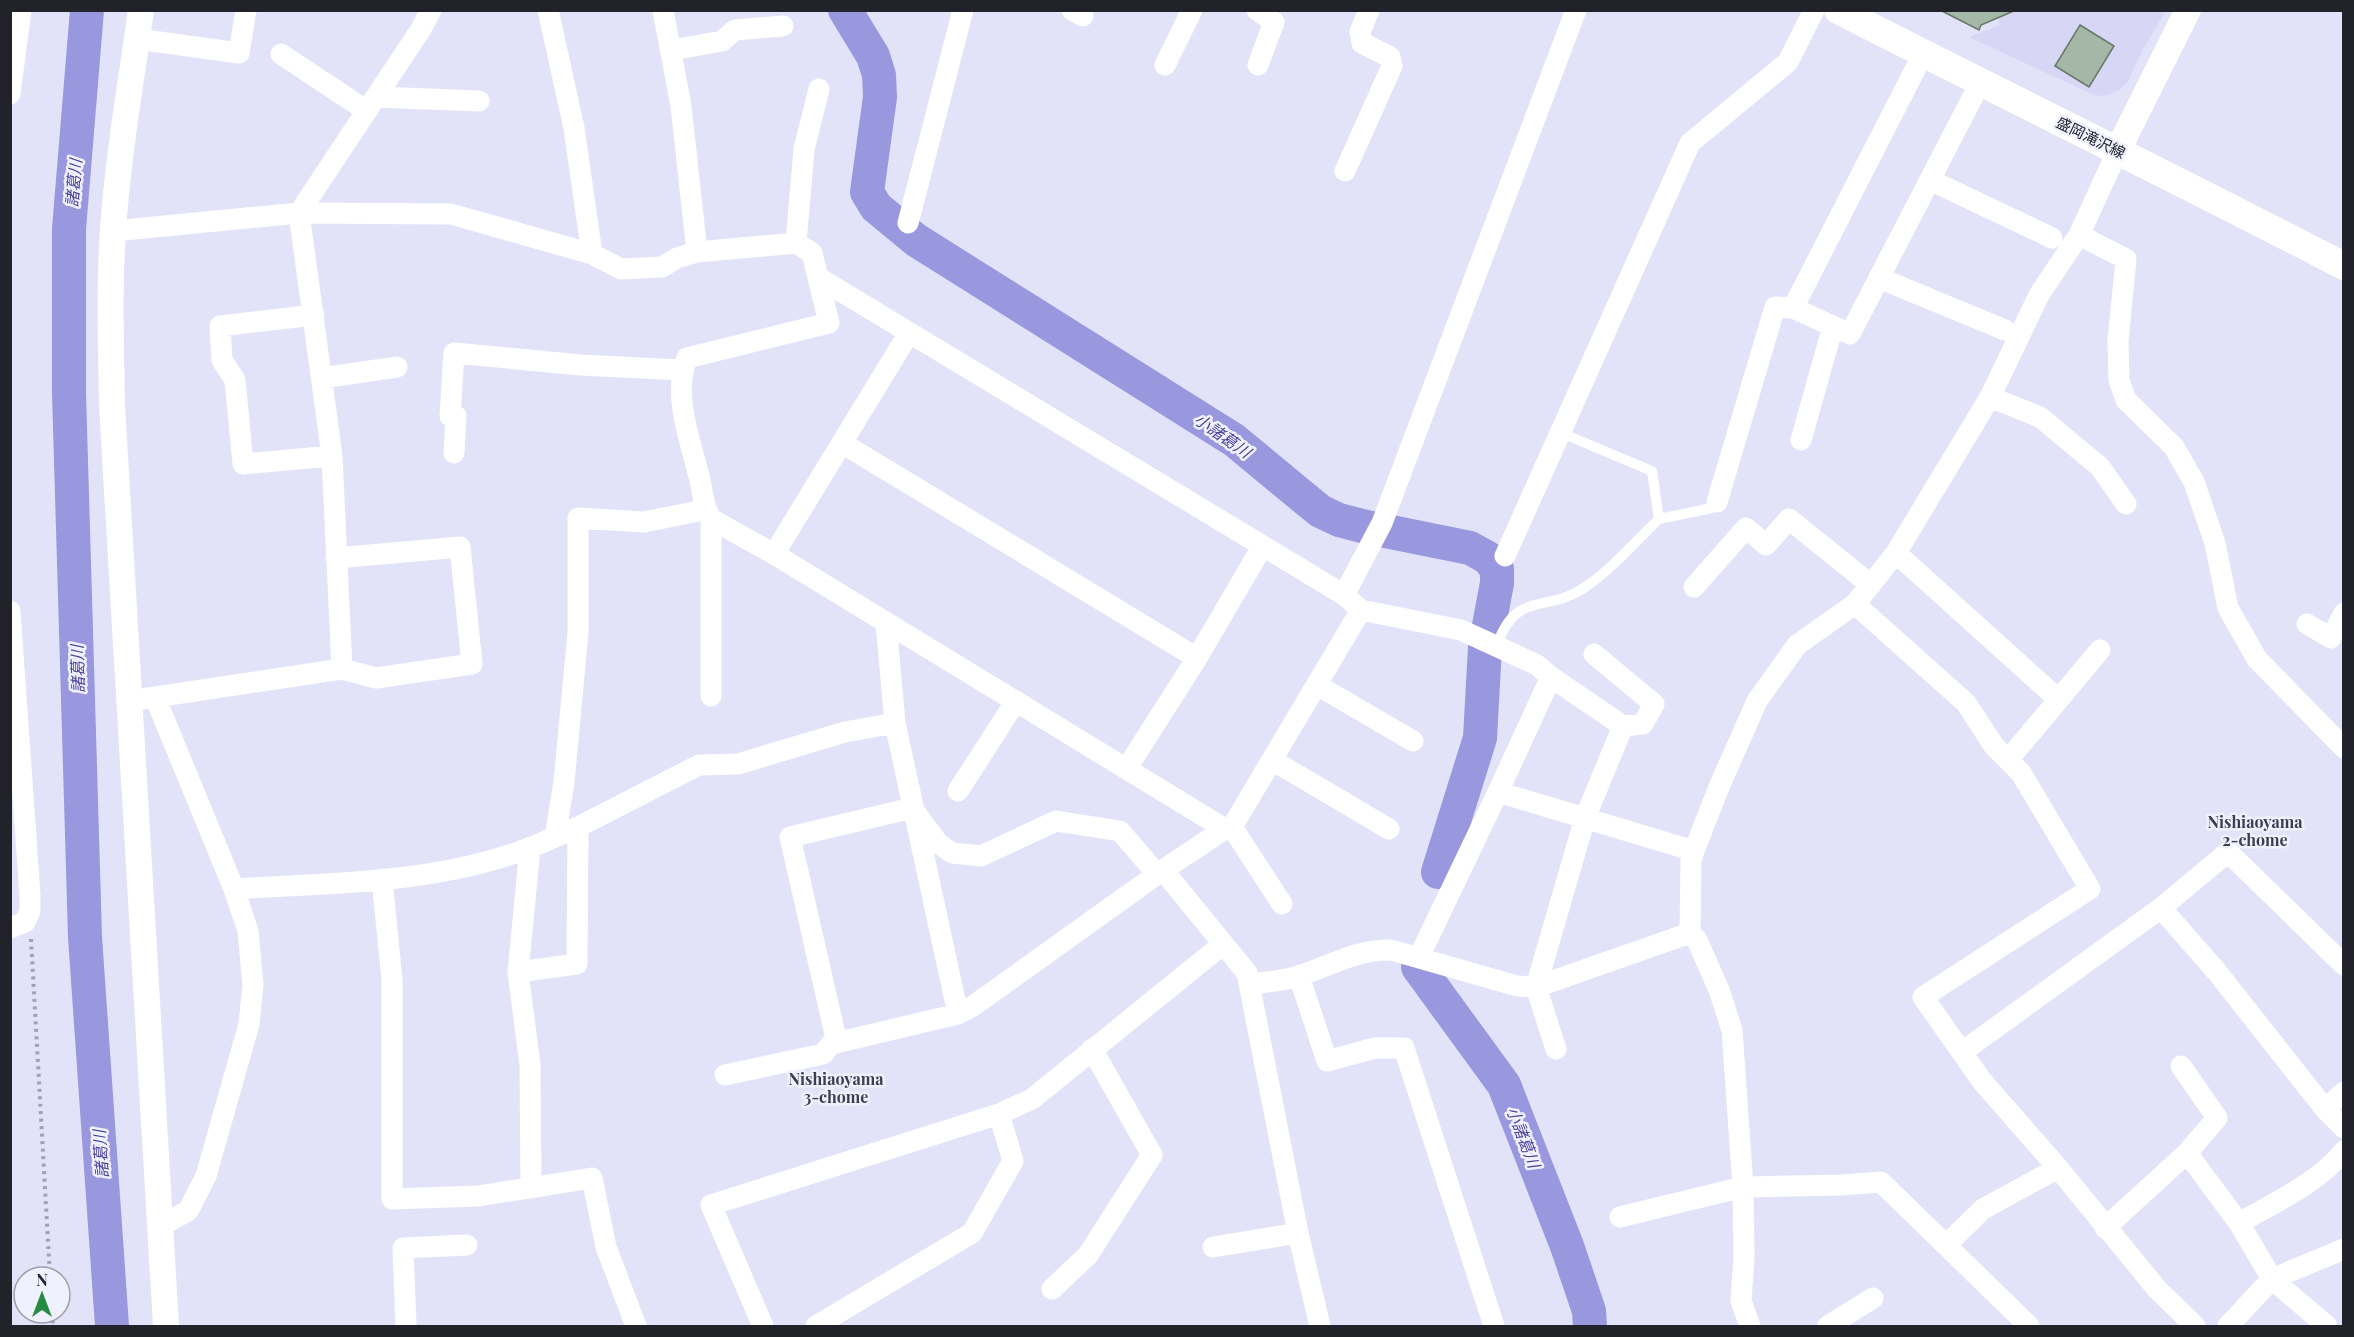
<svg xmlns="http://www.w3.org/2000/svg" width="2354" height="1337" font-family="'Playfair Display','Noto Sans JP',serif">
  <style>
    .built { fill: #d7d7f5 }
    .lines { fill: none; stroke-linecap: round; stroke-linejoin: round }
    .river { stroke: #9998de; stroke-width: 34 }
    .building { fill: #a5b7a7; stroke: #667768; stroke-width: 1.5 }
    .path { stroke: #a0a1b2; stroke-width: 4; stroke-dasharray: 3 4.5; stroke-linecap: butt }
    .service { stroke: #fff; stroke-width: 10 }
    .minor { stroke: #fff; stroke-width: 21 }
    .tertiary { stroke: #fff; stroke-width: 26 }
    .secondary { stroke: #fff; stroke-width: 28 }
    .labels { text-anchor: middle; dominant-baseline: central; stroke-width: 5; stroke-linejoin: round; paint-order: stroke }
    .street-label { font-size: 15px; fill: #22222a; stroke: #f0f1fe }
    .water-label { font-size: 16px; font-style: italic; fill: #4b4296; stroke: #f0f1fe }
    .neighbourhood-label { font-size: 16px; font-weight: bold; fill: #3d3d4e; stroke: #f0f1fe }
  </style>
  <rect width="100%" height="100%" fill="#e2e3f9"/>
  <path class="built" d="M1996 11H2166L2143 49 2127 83 2119 90 2108 95 2096 96 1969 37 2000 25Z"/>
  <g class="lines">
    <path class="river" d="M87 10 69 229V393L85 937 112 1326
      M845 10 873 56 879 75 880 97 867 192 876 207 916 240 1234 440 1320 511 1339 520 1366 527 1470 548 1488 558 1497 569V583L1485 647 1480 738 1438 872
      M1418 967 1504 1085 1567 1246 1589 1311 1590 1326"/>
  </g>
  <path class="building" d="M1940 10H2016L1981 25 1979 30Z
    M2080 25 2114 46 2089 87 2055 66Z"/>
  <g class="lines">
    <path class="path" d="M31 939 50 1277
      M52 1313 53 1326"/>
    <path class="service" d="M1659 519 1712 508 1717 502
      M1497 645C1517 589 1545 614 1584 588 1612 569 1635 542 1659 519L1652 471 1559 432"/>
    <path class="minor" d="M548 10 574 128 592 254
      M663 10 681 106 697 252
      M1072 10 1083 16
      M1257 10 1274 22 1258 65
      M137 39 239 53 246 10
      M672 50 722 41 735 30 783 26
      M281 54 367 111
      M1165 65 1192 10
      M10 94 21 10
      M377 97 479 101
      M1345 171 1392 66 1390 57 1362 43 1360 32 1369 10
      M1930 180 2052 238
      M908 223 963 10
      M113 231 299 213 451 214 592 254 621 269 662 267 677 258 697 252 796 243 812 253 829 323 687 358C672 395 691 443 700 480 703 494 703 507 711 519L774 554 1225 829
      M2079 235 2126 259 2118 341 2119 380 2126 400 2174 447 2194 482 2215 543 2228 608 2257 659 2344 748
      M796 243 804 149 819 89
      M819 278 1344 595 1361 610 1232 827 1225 829 1163 870 1247 973 1298 1233 1320 1326
      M1879 278 2005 330
      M1793 308 1923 54
      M314 315 220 326 222 360 235 380 243 464 332 456
      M322 378 397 367
      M1990 397 2040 417 2100 467 2126 504
      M1801 440 1833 326
      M842 443 1197 658
      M454 453 456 416H450L454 353 581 365 682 370
      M1717 502 1775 307 1793 308 1850 334 1980 83
      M711 519V696
      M1896 553 2058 699
      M774 554 909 333
      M1505 556 1690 143 1788 62 1814 10
      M1694 587 1746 528 1766 545 1789 519 1871 585
      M1344 595 1382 523 1576 10
      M1855 604 1966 703 1994 746 2021 773 2090 889 1923 997 1982 1081 2058 1168 2157 1289 2195 1326
      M1361 610 1461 630 1537 665 1551 677 1498 792 1694 851
      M10 611 30 895V911L25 922 10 928
      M886 623 895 723 958 1014
      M2307 624 2331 638 2344 613
      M342 669 332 456 299 213 421 29 431 10
      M1551 677 1623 726
      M1317 685 1413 741
      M155 697 234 889 248 931 253 985 249 1024 206 1176 188 1211 160 1226
      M129 701 342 669 376 678 472 664 460 547 336 558
      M1272 760 1389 829
      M2008 760 2100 650
      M1127 768 1197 658 1262 547
      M958 791 1016 701
      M1232 827 1282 904
      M555 837 578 827 699 765 738 764 845 732 895 723
      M530 848 518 972 530 1065 531 1188
      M382 879 392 980V1199L478 1196 592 1178 606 1247 636 1326
      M234 889C342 882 456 884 555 837L564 782 578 633V518L644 522 704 510
      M2161 908 2228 852 2344 965
      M1419 957 1498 792
      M518 972 577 964 578 827
      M1299 976 1327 1061 1375 1048H1404L1494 1326
      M1250 984C1267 982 1286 981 1301 975 1332 965 1358 949 1391 950L1517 986 1536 987 1690 933
      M837 1043 790 837 912 808 938 843 952 853 981 856 1056 821 1120 831 1157 874
      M1556 1049 1536 987 1585 818 1623 726 1643 724 1654 704 1594 654
      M1962 1052 2161 908 2217 972 2325 1109 2344 1128
      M2181 1066 2217 1118 2187 1153 2239 1223
      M725 1075 823 1054 831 1044 958 1014 973 1006 1163 870
      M2325 1109 2344 1092
      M1620 1217 1743 1187 1841 1185 1881 1182 2029 1326
      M2105 1228 2187 1153
      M1946 1245 1983 1209 2058 1168
      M1213 1247 1298 1233
      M1052 1289 1088 1255 1152 1155 1092 1049
      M406 1326 403 1248 467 1245
      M763 1326 711 1205 999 1114
      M816 1326 972 1233 1013 1161 999 1114 1032 1099 1222 945
      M1750 1326 1741 1301 1744 1257 1743 1187 1732 1030 1719 990 1697 940 1690 933 1691 860 1694 851 1719 787 1757 701 1797 645 1855 604 1896 553 1990 397 2039 295 2079 235 2118 150
      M1828 1326 1873 1298
      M2228 1326 2272 1279 2239 1223C2274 1203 2318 1183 2344 1151
      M2327 1326 2272 1279 2344 1249"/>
    <path class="tertiary" d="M141 10C131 83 118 156 113 230 109 288 111 346 112 405L166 1326
      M2118 150 2188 10"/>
    <path class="secondary" d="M1838 10C2007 96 2176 179 2344 266"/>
  </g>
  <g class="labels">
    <g class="street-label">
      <text transform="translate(2091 137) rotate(26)">盛岡滝沢線</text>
    </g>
    <g class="water-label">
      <text transform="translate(73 183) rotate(-85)">諸葛川</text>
      <text transform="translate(1223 435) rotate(35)">小諸葛川</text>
      <text transform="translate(77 669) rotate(-92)">諸葛川</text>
      <text transform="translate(1524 1137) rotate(69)">小諸葛川</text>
      <text transform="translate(100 1154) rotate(-94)">諸葛川</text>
    </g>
    <g class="neighbourhood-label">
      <text x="2255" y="821">Nishiaoyama<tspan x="2255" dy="18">2-chome</tspan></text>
      <text x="836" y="1078">Nishiaoyama<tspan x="836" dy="18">3-chome</tspan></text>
    </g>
  </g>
  <rect width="2354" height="1337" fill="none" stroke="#22222a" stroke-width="24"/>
  <g transform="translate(42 1295)"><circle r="28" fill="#f0f1fe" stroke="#9e9ea9" stroke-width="1.5"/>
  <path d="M0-4.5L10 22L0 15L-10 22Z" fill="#248b40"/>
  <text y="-9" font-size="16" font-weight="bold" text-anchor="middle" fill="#22222a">N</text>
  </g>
</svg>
